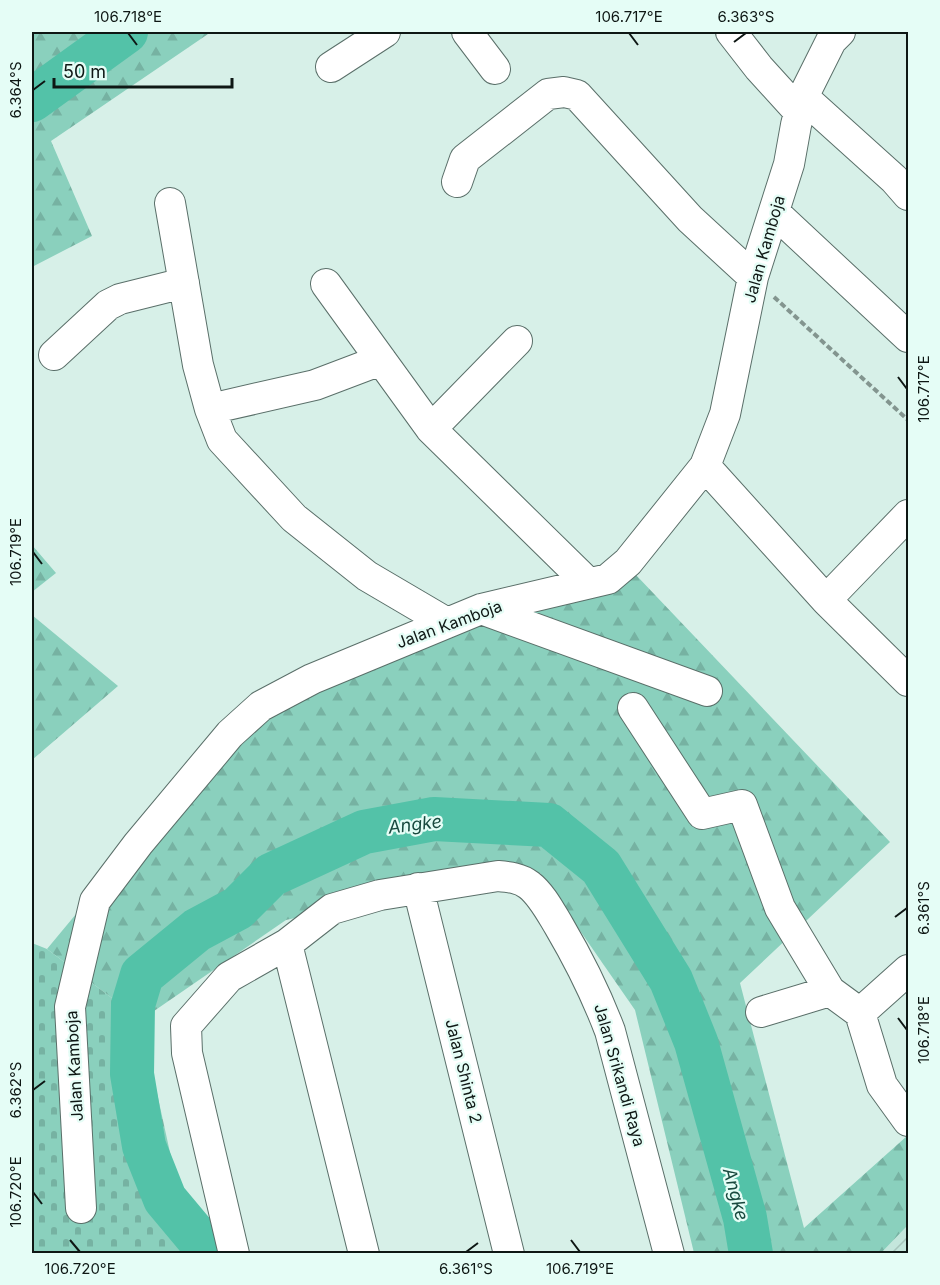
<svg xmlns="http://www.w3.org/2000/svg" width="940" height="1285" font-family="Inter,sans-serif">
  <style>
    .industrial { fill: url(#industrial-furrows) }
    .forest { fill: url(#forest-firs) }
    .cemetery { fill: url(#cemetery-stones) }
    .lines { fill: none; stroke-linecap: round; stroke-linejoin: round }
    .river { stroke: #53c2a8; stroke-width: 44 }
    .minor-casing { stroke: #5a6f69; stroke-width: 32 }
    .path { stroke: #83958f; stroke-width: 4; stroke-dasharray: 6 3; stroke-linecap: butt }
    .minor { stroke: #fff; stroke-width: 30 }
    .ticks { fill: none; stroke: #0e1714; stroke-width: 2 }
    .labels { text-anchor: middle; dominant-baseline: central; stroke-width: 4.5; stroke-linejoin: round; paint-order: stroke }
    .street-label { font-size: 16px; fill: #0e1714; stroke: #e5fdf6 }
    .water-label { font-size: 18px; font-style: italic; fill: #18493e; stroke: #e5fdf6 }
    .neatline { fill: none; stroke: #0e1714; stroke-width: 2 }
    .ticks-label { font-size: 15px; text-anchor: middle; fill: #0e1714 }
  </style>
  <defs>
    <pattern id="industrial-furrows" width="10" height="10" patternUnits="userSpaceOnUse" patternTransform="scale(1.5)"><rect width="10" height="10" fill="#c4e6dc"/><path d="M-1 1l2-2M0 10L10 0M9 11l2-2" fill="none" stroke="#a7c5bc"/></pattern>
    <pattern id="forest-firs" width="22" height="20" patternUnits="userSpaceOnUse" patternTransform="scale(1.5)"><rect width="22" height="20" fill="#8ad0bd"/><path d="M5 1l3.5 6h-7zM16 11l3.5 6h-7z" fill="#76b2a2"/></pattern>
    <pattern id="cemetery-stones" width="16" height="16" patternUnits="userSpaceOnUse" patternTransform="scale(1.5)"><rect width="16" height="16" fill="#8ad0bd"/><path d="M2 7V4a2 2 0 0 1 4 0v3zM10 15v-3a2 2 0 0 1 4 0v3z" fill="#76b2a2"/></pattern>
  </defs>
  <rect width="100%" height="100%" fill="#d7f0e8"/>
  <path class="industrial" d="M908 1225V1253H881Z"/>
  <path class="forest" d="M35 32H211L51 141 92 236 32 267V34Z
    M32 545 56 573 32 592Z
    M636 575 890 842 740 983 804 1228 907 1136 908 1138V1225L881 1253H694L635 1010 540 873 464 880 286 920 141 1020 47 949 238 719 445 618Z
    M32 615 118 686 32 760Z"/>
  <path class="cemetery" d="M32 943 47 949 141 1020 192 1253H32Z"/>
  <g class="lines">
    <path class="river" d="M32 100 126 32
      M211 1254 165 1199 144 1146 132 1074 133 1005 142 975 197 930 238 908 271 875 364 832 434 819 549 825 601 867 671 980 696 1042 745 1218 751 1254"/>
    <defs>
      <path id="minor" d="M467 32 495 69
        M731 32 759 68 799 112
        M331 67 385 32
        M803 97 894 179 908 195
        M457 182 465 159 548 94 564 92 577 95 690 219 753 277
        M170 203 198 365 210 409 315 385 381 360
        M774 212 908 337
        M326 284 431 429 588 583
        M54 355 108 305 120 299 184 283
        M210 409 222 440 294 518 367 576 447 623
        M431 429 517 341
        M705 466 826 600 908 681
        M826 600 908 515
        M481 609 707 691
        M633 708 702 814 742 805 780 908 830 991 860 1013 882 1085 908 1121
        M418 888 509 1254
        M287 944 364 1254
        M761 1012 830 991
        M860 1013 908 970
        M81 1208 70 1007 95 901 138 844 230 734 261 706 312 679 481 609 608 579 628 562 705 466 725 414 753 277 789 164 796 125 803 97 831 41 840 32
        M234 1254 187 1053 186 1026 229 977 287 944 332 909 380 895 498 876C509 877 520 878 529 885 542 895 551 913 559 926 579 960 596 994 610 1031L669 1254"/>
    </defs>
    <use href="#minor" class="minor-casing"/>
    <path class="path" d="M774 297 908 420"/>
    <use href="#minor" class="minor"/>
  </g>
  <path class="ticks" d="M128 33 137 45M629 33 638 45M734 42 746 33M33 90 45 81M898 377 907 389M33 552 42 564M895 917 907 908M898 1018 907 1030M33 1090 45 1081M33 1192 42 1204M70 1240 80 1252M571 1240 580 1252M466 1252 478 1243"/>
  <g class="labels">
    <g class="street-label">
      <text transform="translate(764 249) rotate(-74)">Jalan Kamboja</text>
      <text transform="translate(449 624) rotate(-20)">Jalan Kamboja</text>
      <text transform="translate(74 1066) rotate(-93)">Jalan Kamboja</text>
      <text transform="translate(464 1071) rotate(76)">Jalan Shinta 2</text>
      <text transform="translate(620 1075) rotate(74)">Jalan Srikandi Raya</text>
    </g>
    <g class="water-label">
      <text transform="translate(415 824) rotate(-7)">Angke</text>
      <text transform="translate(736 1194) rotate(75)">Angke</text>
    </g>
  </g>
  <rect width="940" height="1285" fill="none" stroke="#e5fdf6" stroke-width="66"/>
  <path d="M54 78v9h178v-9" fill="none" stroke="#0e1714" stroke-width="3"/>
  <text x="63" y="78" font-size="18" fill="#0e1714" stroke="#e5fdf6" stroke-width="4.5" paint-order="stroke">50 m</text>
  <rect x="33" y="33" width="874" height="1219" class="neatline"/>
  <g class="ticks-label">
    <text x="128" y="22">106.718°E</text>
    <text x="629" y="22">106.717°E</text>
    <text x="746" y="22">6.363°S</text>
    <text transform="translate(16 90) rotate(-90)" y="5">6.364°S</text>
    <text transform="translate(924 389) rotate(-90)" y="5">106.717°E</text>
    <text transform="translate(16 552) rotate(-90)" y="5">106.719°E</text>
    <text transform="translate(924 908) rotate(-90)" y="5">6.361°S</text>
    <text transform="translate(924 1030) rotate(-90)" y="5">106.718°E</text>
    <text transform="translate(16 1090) rotate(-90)" y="5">6.362°S</text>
    <text transform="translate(16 1192) rotate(-90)" y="5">106.720°E</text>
    <text x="80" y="1274">106.720°E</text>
    <text x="466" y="1274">6.361°S</text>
    <text x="580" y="1274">106.719°E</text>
  </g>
</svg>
